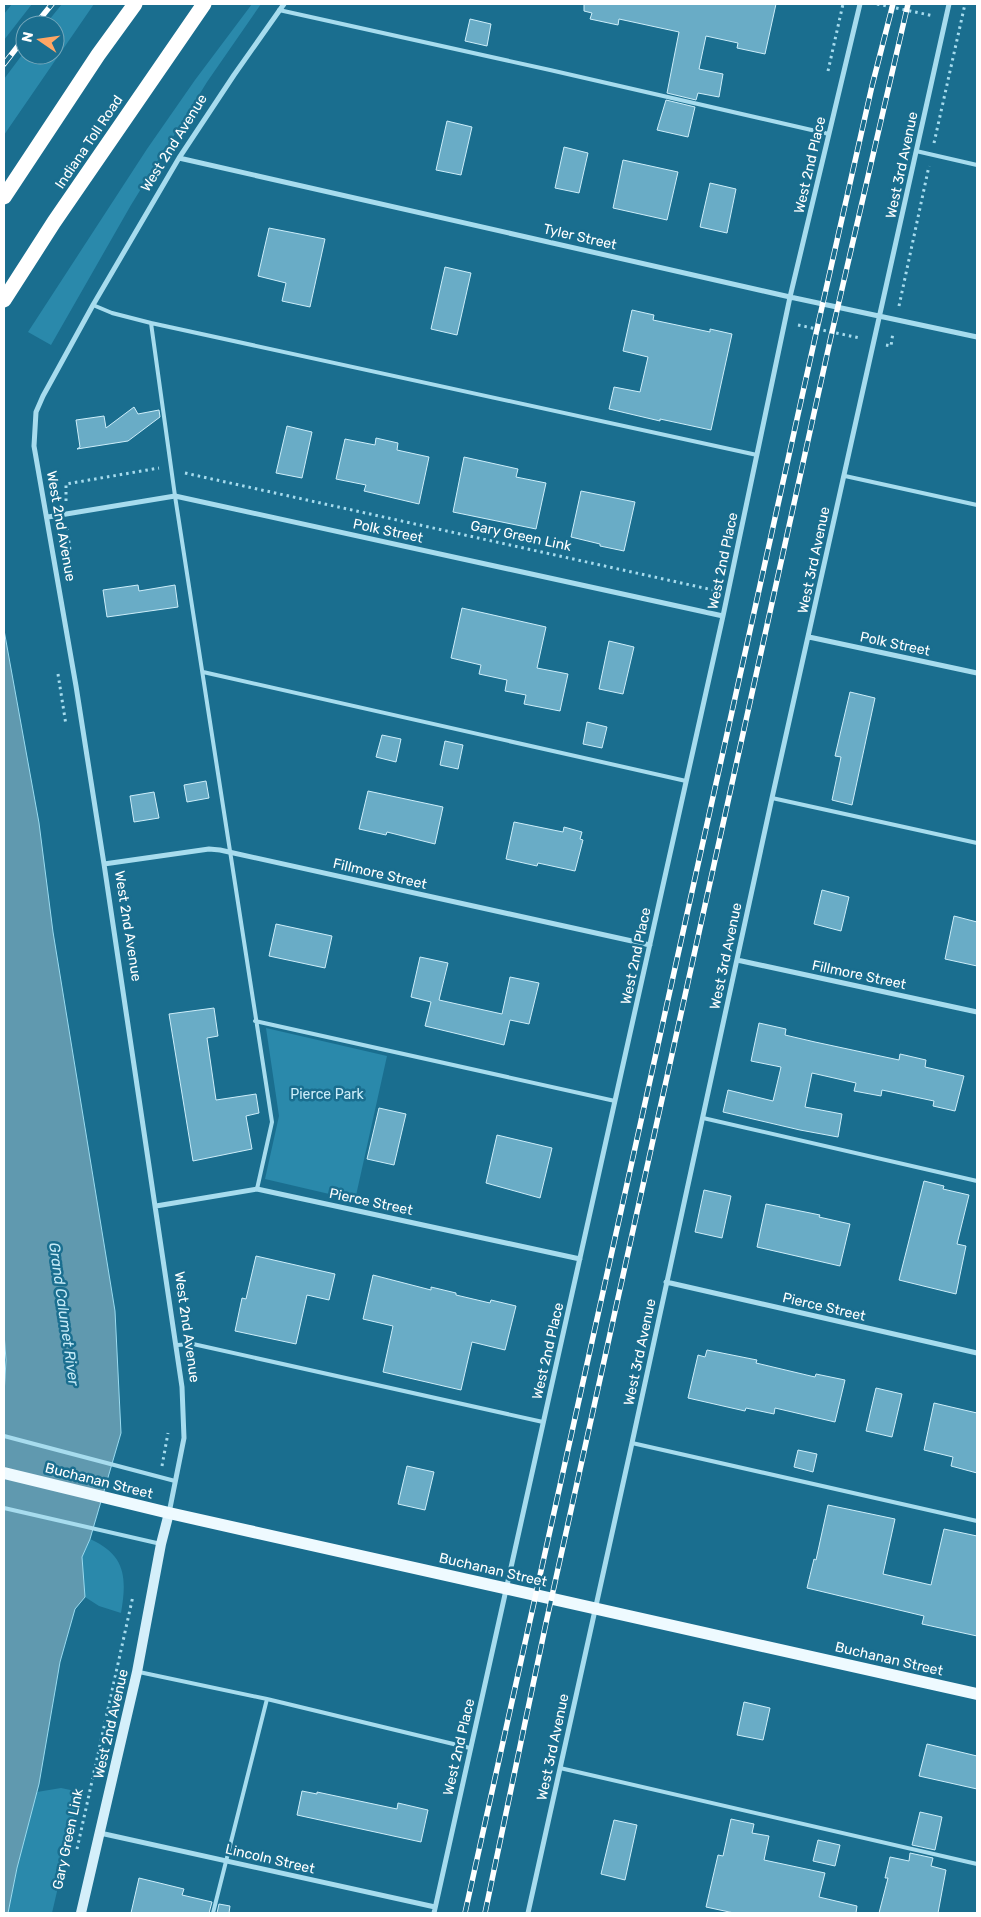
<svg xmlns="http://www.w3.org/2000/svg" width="981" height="1917" font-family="Rubik,sans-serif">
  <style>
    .green { fill: #2a89ab }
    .water { fill: #6099af; stroke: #9adbf0 }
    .building { fill: #69acc6; stroke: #cdeefa }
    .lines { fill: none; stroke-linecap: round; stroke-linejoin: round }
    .path { stroke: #a7dcee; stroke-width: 3; stroke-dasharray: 2.5 4; stroke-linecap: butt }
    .lane { stroke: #a7dcee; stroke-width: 4 }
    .street { stroke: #a7dcee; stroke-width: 5 }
    .secondary { stroke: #d4effa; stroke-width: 10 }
    .primary { stroke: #eefaff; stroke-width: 12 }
    .highway { stroke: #fff; stroke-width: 15 }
    .rail-casing { stroke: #fff; stroke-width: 5.5 }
    .rail { stroke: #1a6e8f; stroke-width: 4; stroke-dasharray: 11; stroke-linecap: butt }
    .labels { text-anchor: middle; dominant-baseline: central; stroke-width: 5; stroke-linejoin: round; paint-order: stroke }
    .street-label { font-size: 14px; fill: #fff; stroke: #1a6e8f }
    .park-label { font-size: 14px; fill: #cdeefa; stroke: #1a6e8f }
    .water-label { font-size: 15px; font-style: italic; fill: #c6ebf8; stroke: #1a6e8f }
  </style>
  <rect width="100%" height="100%" fill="#1a6e8f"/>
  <path class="green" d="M12 4H32L4 40V14Z
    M62 4H94L4 135V79L25 51V55H55V25H45Z
    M252 4H261L207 82 131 205 51 345 28 332 147 149 195 80Z
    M266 1028 387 1056 355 1200 265 1179 279 1116Z
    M90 1539C126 1555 127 1578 121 1613L99 1606 85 1597 82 1557Z
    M61 1788 80 1792 52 1913H8L17 1868 37 1792Z"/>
  <path class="water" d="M4 630 39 823 53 932 115 1311 121 1433 90 1539 82 1557 85 1597 75 1609 60 1662 39 1784 17 1868 8 1913H4V1395L6 1360 4 1333Z"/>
  <path class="building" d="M584 4H776L765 54 737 48 738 43 706 36 699 69 723 74 719 97 698 93 696 100 667 93 679 32 619 19 618 25 590 19 592 13 584 11Z
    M470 19 491 24 487 46 465 41Z
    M666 100 695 107 688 137 657 130Z
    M447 121 472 127 461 175 436 170Z
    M564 147 588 153 579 193 555 188Z
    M623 160 678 172 667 220 613 208Z
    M710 183 736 189 727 233 700 227Z
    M269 228 325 239 310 307 282 301 286 283 258 276Z
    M445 267 471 273 457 335 431 329Z
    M632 310 654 315 653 320 710 332V329L732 334 711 430 660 419V421L609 409 614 387 640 392 648 357 623 351Z
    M134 407 138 414 159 410 160 417 128 441 77 449 80 447 76 420 104 416 106 428Z
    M287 426 312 432 302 478 276 473Z
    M376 438 398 443 397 450 429 457 419 504 364 491 366 485 336 479 345 439 375 445Z
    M464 457 518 469 516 477 546 483 536 529 453 512Z
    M581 491 635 502 624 551 600 546V544L571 537Z
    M138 585 139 591 175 585 178 607 107 617 103 590Z
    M462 608 546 627 537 668 568 674 560 711 524 704 526 695 505 691 507 680 479 674 481 665 451 658Z
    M609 641 634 647 623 694 599 689Z
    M850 692 875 698 852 805 832 800 841 757 835 756Z
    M587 722 607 727 602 748 583 744Z
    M382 735 401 739 396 762 376 757Z
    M445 741 463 745 458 769 440 765Z
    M206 781 209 798 187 802 184 785Z
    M368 791 443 807 435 844 387 832 386 835 359 829Z
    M154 792 159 818 134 822 130 796Z
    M514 822 563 832 564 827 582 832 580 839 583 840 575 871 538 863 537 866 506 859Z
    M822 890 849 897 841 931 814 924Z
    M954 916 977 922V966L945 959Z
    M276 924 332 936 325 968 269 956Z
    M420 957 448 963 439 1000 502 1014 510 977 539 983 529 1024 510 1020 504 1045 425 1026 431 1002 411 997Z
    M214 1008 218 1036 207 1038 216 1100 256 1094 259 1113 246 1116 252 1149 193 1161 169 1014Z
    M759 1023 786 1029 785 1035 815 1042 899 1060 900 1054 926 1060 925 1067 964 1076 955 1111 933 1106 934 1101 882 1090 881 1096 854 1091 856 1083 812 1073 805 1107 842 1114 838 1137 800 1130 723 1112 728 1090 773 1101 781 1067 751 1061Z
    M379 1108 406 1114 394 1165 367 1159Z
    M497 1135 552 1148 540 1198 486 1183Z
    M924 1181 944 1186 943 1189 969 1195 957 1244 966 1246 956 1294 899 1280Z
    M704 1190 731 1196 722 1238 695 1232Z
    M766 1204 820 1215 819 1217 850 1224 840 1266 757 1247Z
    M256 1256 335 1274 329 1300 307 1295 296 1344 235 1331 242 1298 246 1299Z
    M373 1275 431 1290V1287L456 1293V1295L490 1303 491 1300 516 1306 505 1350 472 1342 461 1390 383 1372 393 1326 363 1319Z
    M707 1350 757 1360 756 1363 815 1377 816 1374 845 1380 835 1422 775 1408 774 1414 746 1408 745 1411 688 1398 698 1355 705 1357Z
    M876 1388 902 1394 892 1437 866 1431Z
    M934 1403 977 1413V1473L951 1466 953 1457 924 1450Z
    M798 1450 817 1454 813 1472 794 1467Z
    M407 1466 434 1472 425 1510 398 1504Z
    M828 1505 895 1519 883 1574 931 1585 944 1529 977 1536V1636L922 1624 924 1616 807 1588 814 1559 816 1560Z
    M744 1702 770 1708 763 1740 737 1735Z
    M927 1744 977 1756V1789L919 1776Z
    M302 1791 317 1794V1792L397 1809 398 1803 428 1810 421 1842 297 1815Z
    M920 1812 942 1817 935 1850 912 1845Z
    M731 1819 754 1824 752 1833 769 1836 764 1860 825 1873 819 1897 857 1906 856 1913H734L706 1907 718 1855 723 1856Z
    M614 1820 637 1825 625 1880 601 1874Z
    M818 1840 840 1845 835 1866 813 1861Z
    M910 1853 933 1858 931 1866 946 1870 938 1913H879L888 1878H885L890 1857 909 1861Z
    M139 1878 184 1889 182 1895 212 1902 209 1913H131Z
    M219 1904 230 1906 229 1913H217Z"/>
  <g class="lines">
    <path class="path" d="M877 4 934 16
      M828 71 843 4
      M934 143 965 4
      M899 306 929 166
      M798 325 860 338
      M886 345 891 346 893 332
      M185 473 713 590 714 587
      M66 501V484L159 468
      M64 550H70L67 527
      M58 674 66 725
      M162 1466 168 1433
      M77 1849 133 1596"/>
    <path class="lane" d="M279 10 550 70 829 134
      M916 151 977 165
      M93 305 112 313 151 323 175 496 272 1122 257 1189
      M151 323 757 455
      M845 476 977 505
      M203 672 686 781
      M772 798 977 843
      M255 1021 615 1101
      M703 1118 977 1181
      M177 1345 193 1344 543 1422
      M4 1436 175 1481
      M632 1443 977 1521
      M4 1508 161 1544
      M139 1672 267 1699 470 1748
      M560 1768 977 1864
      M213 1913 267 1699"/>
    <path class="street" d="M179 158 790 297 977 337
      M48 517 175 496 723 616
      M809 637 977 673
      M104 864 209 849 220 850 650 945
      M737 960 977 1012
      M156 1206 257 1189 580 1259
      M666 1282 977 1353
      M169 1513 184 1438 182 1387 104 864 76 686 34 446 36 412 43 396 93 305 179 158 234 75 284 4
      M100 1833 435 1907
      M434 1913 723 616 790 297 860 4
      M528 1913 632 1443 772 798 949 4"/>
    <path class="secondary" d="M81 1913 137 1672 161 1544 169 1513"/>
    <path class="primary" d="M4 1473 169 1513 977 1694"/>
    <path class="highway" d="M4 197 98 55 135 4
      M4 300 54 222 204 4"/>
    <defs>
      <path id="rail" d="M35 25 52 4
        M4 64 25 37
        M465 1913 817 329 872 86 893 4
        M485 1913 546 1623 832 332 908 4"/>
    </defs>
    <use href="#rail" class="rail-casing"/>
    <use href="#rail" class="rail"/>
  </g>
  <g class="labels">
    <g class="street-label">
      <text transform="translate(89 142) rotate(-56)">Indiana Toll Road</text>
      <text transform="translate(174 143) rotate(-58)">West 2nd Avenue</text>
      <text transform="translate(810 165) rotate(-77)">West 2nd Place</text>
      <text transform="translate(902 165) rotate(-78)">West 3rd Avenue</text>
      <text transform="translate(580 237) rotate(13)">Tyler Street</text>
      <text transform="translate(61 526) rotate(80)">West 2nd Avenue</text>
      <text transform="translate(388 531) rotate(12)">Polk Street</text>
      <text transform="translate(521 536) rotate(12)">Gary Green Link</text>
      <text transform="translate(814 560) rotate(-78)">West 3rd Avenue</text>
      <text transform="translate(723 561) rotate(-78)">West 2nd Place</text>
      <text transform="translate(895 644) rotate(12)">Polk Street</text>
      <text transform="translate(380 874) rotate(13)">Fillmore Street</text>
      <text transform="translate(128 926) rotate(81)">West 2nd Avenue</text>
      <text transform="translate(636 956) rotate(-78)">West 2nd Place</text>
      <text transform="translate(726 956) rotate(-78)">West 3rd Avenue</text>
      <text transform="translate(859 975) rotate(12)">Fillmore Street</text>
      <text transform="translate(371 1202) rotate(12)">Pierce Street</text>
      <text transform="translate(824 1307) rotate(13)">Pierce Street</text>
      <text transform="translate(187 1327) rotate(82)">West 2nd Avenue</text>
      <text transform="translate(548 1351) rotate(-77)">West 2nd Place</text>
      <text transform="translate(640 1352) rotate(-78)">West 3rd Avenue</text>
      <text transform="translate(99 1481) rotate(14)">Buchanan Street</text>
      <text transform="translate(493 1570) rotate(13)">Buchanan Street</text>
      <text transform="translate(889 1659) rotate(13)">Buchanan Street</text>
      <text transform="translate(111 1724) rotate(-77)">West 2nd Avenue</text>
      <text transform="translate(459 1747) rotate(-77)">West 2nd Place</text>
      <text transform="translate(553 1747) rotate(-78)">West 3rd Avenue</text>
      <text transform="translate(68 1839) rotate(-78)">Gary Green Link</text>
      <text transform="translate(270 1859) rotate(13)">Lincoln Street</text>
    </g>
    <g class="park-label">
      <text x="327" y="1094">Pierce Park</text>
    </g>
    <g class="water-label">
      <text transform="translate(64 1314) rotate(82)">Grand Calumet River</text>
    </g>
  </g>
  <rect width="981" height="1917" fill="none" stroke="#ffffff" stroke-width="10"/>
  <g transform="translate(40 40) rotate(283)"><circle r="24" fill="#1a6e8f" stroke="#76a8bc"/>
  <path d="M0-4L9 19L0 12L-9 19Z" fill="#ffa664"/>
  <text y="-8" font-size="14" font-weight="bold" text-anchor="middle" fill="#ffffff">N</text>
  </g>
</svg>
